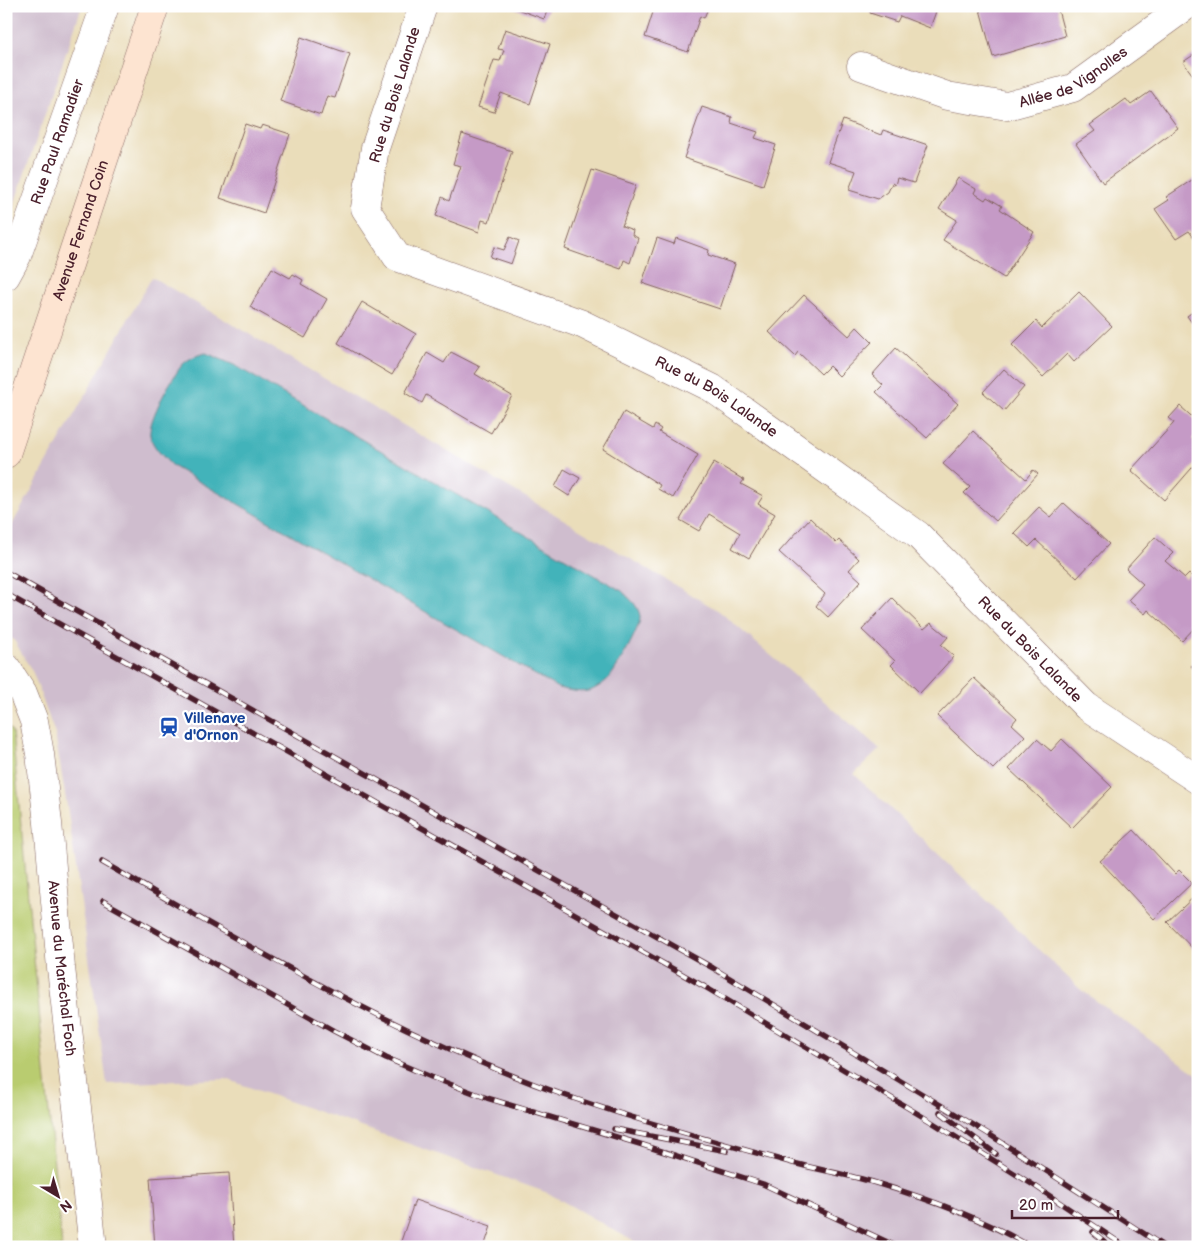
<svg xmlns="http://www.w3.org/2000/svg" width="1204" height="1253" font-family="'Balsamiq Sans',sans-serif">
  <style>
    .industrial { fill: #cfbdce }
    .green { fill: #b9cc6f; stroke: #82764d }
    .water { fill: #43b3ba; stroke: #466972 }
    .building { fill: #c59ac6 }
    .lines { fill: none; stroke-linecap: round; stroke-linejoin: round }
    .minor-casing { stroke: #82625d; stroke-width: 29 }
    .secondary-casing { stroke: #82625d; stroke-width: 29 }
    .minor { stroke: #fff; stroke-width: 28 }
    .secondary { stroke: #fde4d1; stroke-width: 28 }
    .rail-casing { stroke: #4a1f2b; stroke-width: 5.5 }
    .rail { stroke: #fff; stroke-width: 4; stroke-dasharray: 11; stroke-linecap: butt }
    .labels { text-anchor: middle; dominant-baseline: central; stroke-width: 4.5; stroke-linejoin: round; paint-order: stroke }
    .street-label { font-size: 15px; fill: #4a1f2b; stroke: #fff }
    .transit-label { font-size: 15px; font-weight: bold; fill: #164399; stroke: #fff; text-anchor: start }
  </style>
  <rect width="100%" height="100%" fill="#fff"/>
  <filter id="ink" filterUnits="userSpaceOnUse"><feTurbulence type="fractalNoise" baseFrequency=".02" numOctaves="2"/><feDisplacementMap in="SourceGraphic" scale="10" xChannelSelector="R" yChannelSelector="G"/><feConvolveMatrix kernelMatrix="1 2 1 2 8 2 1 2 1" color-interpolation-filters="sRGB"/></filter>
  <filter id="wash" filterUnits="userSpaceOnUse"><feTurbulence type="fractalNoise" baseFrequency=".0096" numOctaves="4" result="noise"/><feDisplacementMap in="SourceGraphic" scale="20" xChannelSelector="R" yChannelSelector="G"/><feGaussianBlur stdDeviation="1.12" result="paint"/><feColorMatrix in="noise" values="0 0 0 0 0 0 0 0 0 0 0 0 0 0 0 0 0 1.4 0 .05"/><feComposite in="paint" operator="in"/></filter>
  <g filter="url(#wash)">
    <rect width="100%" height="100%" fill="#eaddba"/>
    <path class="industrial" d="M6 6H82L6 228Z
      M152 277 719 611 880 749 854 774 1080 989 1198 1075V1247H644L548 1193 226 1079 107 1084 68 812 55 734 33 673 14 640 6 635V542L13 523Z"/>
    <path class="green" d="M6 724 12 732 62 1247H6Z"/>
    <path class="water" d="M206 353 234 365 622 591C629 598 638 605 640 616 642 625 616 670 609 678 604 683 596 689 589 691 578 693 568 690 558 688L172 466C165 458 152 447 150 435 148 419 172 378 182 365 189 358 197 355 206 353Z"/>
    <g id="blocks">
      <path class="building" d="M509 6H549L544 19Z
        M655 6H703L708 8 704 18 700 16 688 52 645 37Z
        M871 6H938L930 28 900 16 897 22 870 13Z
        M979 6H1057L1065 36 993 57Z
        M505 29 550 44 530 104 501 93 494 112 478 107 494 60 500 61 504 50 498 49Z
        M301 37 350 54 335 98 327 96 321 115 280 101Z
        M1198 52V82L1183 62Z
        M1151 91 1178 128 1103 183 1076 144 1095 131 1090 125 1126 99 1131 105Z
        M702 107 732 117 731 123 758 132 755 138 776 145 763 185 684 158Z
        M843 120 881 135 883 130 928 145 914 183 897 178 895 185 892 183 888 192 878 199 849 190 856 171 828 162Z
        M245 124 260 129 262 125 290 134 264 213 220 198Z
        M462 134 512 151 489 222 482 220 479 232 436 216 442 197 449 201 461 166 453 164Z
        M592 170 636 185 622 226 633 230 632 235 638 238 630 263 624 260 621 269 565 249Z
        M1198 176V243L1189 231 1176 239 1155 209 1169 200 1166 197Z
        M958 178 976 189 974 193 985 200 987 197 1002 206 1000 209 1034 232 1004 278 943 240 957 220 939 209Z
        M510 237 519 241 511 264 490 257 494 247 504 250Z
        M657 238 674 244 676 238 709 250 708 255 735 264 720 309 642 283Z
        M272 268 290 278 293 274 303 280 301 284 327 299 305 338 250 307Z
        M1079 292 1112 326 1074 362 1067 354 1043 377 1012 345 1036 321 1042 328Z
        M804 295 849 336 857 327 872 342 839 376 829 366 821 374 798 352 795 356 769 332Z
        M362 302 416 334 392 375 338 343Z
        M1198 308V331L1187 316Z
        M896 348 958 404 927 438 876 392 883 385 872 375Z
        M451 352 480 367 475 374 512 396 491 433 426 395 422 403 405 393 427 353 444 363Z
        M1004 369 1024 387 1004 411 983 392Z
        M1180 406 1198 422V433L1192 439 1198 444V461L1164 500 1131 470 1173 424 1174 422 1169 418Z
        M624 412 653 429 655 425 661 429 659 432 698 455 673 498 658 489 660 485 603 449Z
        M973 431 1026 479 1033 470 1038 474 996 521 964 493 970 487 943 464Z
        M714 462 744 480 741 484 763 496 758 504 775 514 749 558 732 548 740 533 709 514 699 531 680 520Z
        M564 469 580 478 569 496 555 487Z
        M1064 503 1109 544 1077 578 1036 540 1029 547 1014 533 1039 507 1051 517Z
        M810 518 836 543 839 540 859 559 849 570 861 581 828 617 816 606 825 594 779 552Z
        M1155 537 1173 553 1165 561 1185 578 1189 574 1198 582V624L1182 641 1148 610 1145 614 1128 600 1143 584 1126 569Z
        M892 598 924 629 931 623 948 637 941 645 954 656 920 693 891 665 895 661 862 630Z
        M1198 660V674L1191 666Z
        M974 678 1017 718 1012 724 1025 736 993 769 937 716Z
        M1037 739 1051 751 1062 739 1112 787 1072 828 1009 769Z
        M1134 830 1175 874 1179 870 1192 883 1154 919 1100 861Z
        M1196 895 1198 898V954L1167 922Z
        M229 1173 234 1247H155L150 1178Z
        M415 1200 491 1226 484 1247H399Z"/>
    </g>
  </g>
  <g filter="url(#ink)">
    <use href="#blocks" fill-opacity="0" stroke="#82625d" stroke-width="1"/>
    <g class="lines">
      <defs>
        <g id="minor">
          <path id="s1" d="M423 6 375 148 365 208 397 257 582 324 712 388 918 535 1086 706 1198 780"/>
          <path id="s2" d="M861 66 947 96 1007 106 1073 88 1186 6"/>
          <path id="s3" d="M6 276 17 256 105 6"/>
          <path id="s4" d="M6 667 23 693 34 721 40 754 48 823 61 968 93 1247"/>
        </g>
        <g id="secondary">
          <path id="s5" d="M6 454 155 6"/>
        </g>
      </defs>
      <use href="#minor" class="minor-casing"/>
      <use href="#secondary" class="secondary-casing"/>
      <use href="#minor" class="minor"/>
      <use href="#secondary" class="secondary"/>
      <defs>
        <path id="rail" d="M6 572 713 968 987 1133 1165 1247
          M6 594 705 987 930 1121 1035 1186 1126 1247
          M102 862C253 948 399 1037 564 1095 639 1121 716 1142 793 1163 820 1170 849 1175 876 1183 929 1199 984 1219 1031 1247
          M103 901 334 1031 386 1058 431 1077 487 1098 643 1145 763 1184 898 1247
          M940 1112 996 1154
          M614 1129 727 1151
          M1093 1232 1111 1247"/>
      </defs>
      <use href="#rail" class="rail-casing"/>
      <use href="#rail" class="rail"/>
    </g>
  </g>
  <defs>
    <symbol id="station-bare" viewBox="-9 -9 18 18"><path d="M-3-6H3Q5-6 5-4V2Q5 4 3 4L4.5 6H3L1.5 4h-3L-3 6H-4.5L-3 4Q-5 4-5 2V-4Q-5-6-3-6ZM-3.5-4v3h7v-3ZM-3.5 1v1.5H-2V1ZM2 1v1.5H3.5V1Z" fill="#1a4fb4" stroke="#fff" stroke-width="2.5" paint-order="stroke"/></symbol>
  </defs>
  <g fill-rule="evenodd">
    <use href="#station-bare" x="155" y="713" width="28" height="28"/>
  </g>
  <g class="labels">
    <g class="street-label">
      <text stroke="none"><textPath href="#s2" startOffset="225">Allée de Vignolles</textPath></text>
      <text transform="translate(395 95) rotate(-73)">Rue du Bois Lalande</text>
      <text stroke="none"><textPath href="#s3" startOffset="144">Rue Paul Ramadier</textPath></text>
      <text stroke="none"><textPath href="#s5" startOffset="236">Avenue Fernand Coin</textPath></text>
      <text stroke="none"><textPath href="#s1" startOffset="619">Rue du Bois Lalande</textPath></text>
      <text stroke="none"><textPath href="#s1" startOffset="1024">Rue du Bois Lalande</textPath></text>
      <text stroke="none"><textPath href="#s4" startOffset="310">Avenue du Maréchal Foch</textPath></text>
    </g>
    <g class="transit-label">
      <text x="184" y="718">Villenave<tspan x="184" dy="17">d'Ornon</tspan></text>
    </g>
  </g>
  <rect width="1204" height="1253" fill="none" stroke="#fff" stroke-width="25"/>
  <g transform="translate(58 1196) rotate(142)" stroke="#ffffff" stroke-width="4" paint-order="stroke">
  <path d="M0-4L9 19L0 12L-9 19Z" fill="#4a1f2b"/>
  <text y="-8" font-size="14" font-weight="bold" text-anchor="middle" fill="#4a1f2b">N</text>
  </g>
  <path d="M1012 1210v8h106v-8" fill="none" stroke="#4a1f2b" stroke-width="2.5"/>
  <text x="1019" y="1210" font-size="15" fill="#4a1f2b" stroke="#ffffff" stroke-width="4" paint-order="stroke">20 m</text>
</svg>
